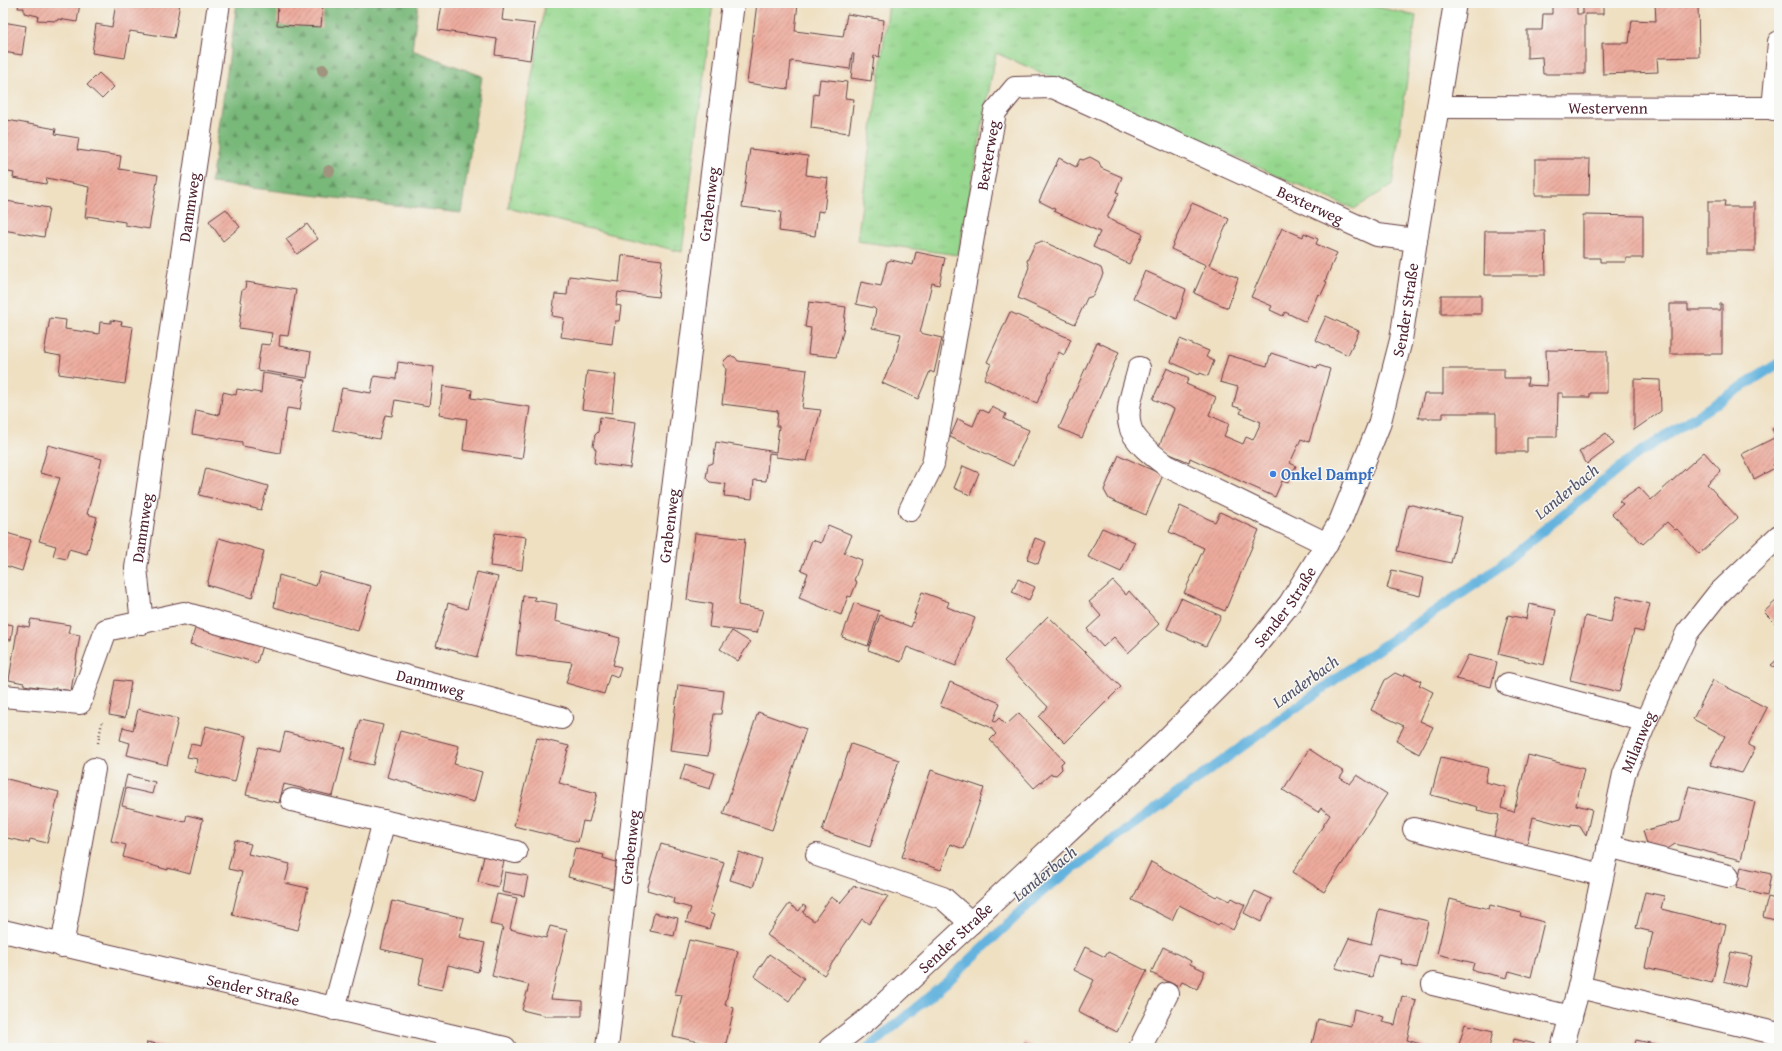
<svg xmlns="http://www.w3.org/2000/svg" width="1782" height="1051" font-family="'Gentium Book Plus',serif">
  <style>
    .grass { fill: url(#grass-tufts); stroke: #707b5c }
    .forest { fill: url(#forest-firs); stroke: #616c52 }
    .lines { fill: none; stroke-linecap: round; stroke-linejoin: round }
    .stream { stroke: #63b3de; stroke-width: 10 }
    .building { fill: url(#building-hatch) }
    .minor-casing { stroke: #633c42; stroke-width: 24 }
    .path { stroke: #633c42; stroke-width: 2.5; stroke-dasharray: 1 3; stroke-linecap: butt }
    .minor { stroke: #fff; stroke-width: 22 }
    .tree { fill: #a1947f }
    .shop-dot { fill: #3f7fe0; stroke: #f6f6f2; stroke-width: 1.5 }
    .labels { text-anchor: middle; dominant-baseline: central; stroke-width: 3; stroke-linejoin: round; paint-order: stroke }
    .street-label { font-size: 16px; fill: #4a1f2b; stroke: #f6f6f2 }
    .shop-label { font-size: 16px; font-weight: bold; fill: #366cbe; stroke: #f6f6f2; text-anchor: start }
    .water-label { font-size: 17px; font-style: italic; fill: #53536a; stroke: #f6f6f2 }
  </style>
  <defs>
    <pattern id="grass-tufts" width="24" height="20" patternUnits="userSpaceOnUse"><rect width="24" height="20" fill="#96d78e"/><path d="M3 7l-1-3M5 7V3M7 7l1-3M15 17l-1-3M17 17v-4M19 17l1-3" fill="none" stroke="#83b87b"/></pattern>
    <pattern id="forest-firs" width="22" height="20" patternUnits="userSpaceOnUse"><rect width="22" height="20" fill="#78b879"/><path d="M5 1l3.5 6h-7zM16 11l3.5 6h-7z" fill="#649563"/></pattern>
    <pattern id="building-hatch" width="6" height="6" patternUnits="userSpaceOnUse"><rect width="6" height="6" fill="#edab9d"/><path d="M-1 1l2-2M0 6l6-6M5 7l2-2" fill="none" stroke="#c28b80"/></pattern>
  </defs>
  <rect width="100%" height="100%" fill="#f6f6f2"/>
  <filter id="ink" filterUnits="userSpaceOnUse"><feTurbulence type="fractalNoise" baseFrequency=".025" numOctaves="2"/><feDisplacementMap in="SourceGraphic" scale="8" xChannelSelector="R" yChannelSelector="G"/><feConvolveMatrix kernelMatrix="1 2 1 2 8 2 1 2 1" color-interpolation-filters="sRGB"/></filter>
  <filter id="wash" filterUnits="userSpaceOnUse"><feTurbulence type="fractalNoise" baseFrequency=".012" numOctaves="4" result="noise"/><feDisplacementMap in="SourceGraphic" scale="16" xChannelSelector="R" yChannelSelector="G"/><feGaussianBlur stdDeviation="0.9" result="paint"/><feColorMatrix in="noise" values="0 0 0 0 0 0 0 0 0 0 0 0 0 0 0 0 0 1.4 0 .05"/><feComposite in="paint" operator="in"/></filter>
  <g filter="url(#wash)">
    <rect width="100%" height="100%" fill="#efe0c2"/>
    <path class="grass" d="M545 3H713L682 252 508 208Z
      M889 3H1360L1416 16 1392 185 1354 209 996 53 958 255 857 241Z"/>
    <path class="forest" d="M237 3H418L412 50 482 76 461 213 211 183Z"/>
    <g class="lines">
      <path class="stream" d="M868 1048 949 980 1045 889 1362 660 1486 577 1637 454 1779 363"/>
    </g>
    <g id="blocks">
      <path class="building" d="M19 3H80L77 22 58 19 57 21 37 20 38 16 24 13V8H18Z
        M116 3H180L174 38 130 31 125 58 92 53 96 24 112 27Z
        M278 3H323L321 27 277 25Z
        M442 3H504L502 20 535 24 530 60 495 55 497 39 438 30Z
        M757 3H798L795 31 843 37 847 14 884 20 879 57 874 56 871 81 851 78 854 54H852L850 69 791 61 788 89 747 83Z
        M1552 3H1577V14H1583V3H1603V14H1585V74H1543L1542 57 1527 58V30H1542L1543 14H1552Z
        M1655 3H1698L1699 57 1657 58 1658 72 1603 74 1602 43H1629L1632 20 1656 21Z
        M3 22 26 26 22 55 3 52Z
        M99 73 114 87 102 99 87 85Z
        M820 79 847 82 845 98 854 99 849 133 811 128 814 94 818 95Z
        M7 120 56 129 55 134 79 138 77 150 121 156 119 169 158 175 149 229 125 225V222L87 216V219L85 218 89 187 47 178 46 184 13 178 14 173 3 171V142Z
        M750 149 808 156 806 175 828 178 824 212 818 211 815 236 779 231 781 212 742 207Z
        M1090 157 1099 162 1101 168 1122 177 1116 192 1119 193 1107 218 1143 234 1129 264 1093 247 1100 232 1054 211 1055 209 1039 201 1059 158 1076 167 1080 159 1083 160Z
        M1535 159H1590L1589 195H1535Z
        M6 201 49 208 44 237 3 230Z
        M1708 201H1725L1724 207H1753V202H1755V251H1708Z
        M1192 203 1229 219 1209 265 1238 278 1228 308 1194 293 1206 265 1171 249Z
        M226 209 240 227 223 241 209 221Z
        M1583 215 1643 216V258H1626V262H1600V258H1583Z
        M307 224 318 239 297 254 286 239Z
        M1282 228 1303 237 1304 233 1318 239 1316 244 1337 253 1325 281 1327 282 1321 295 1318 294 1306 322 1285 312 1283 316 1270 310 1272 306 1251 297Z
        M1485 231H1545L1546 275H1484Z
        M1042 241 1101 268 1103 274 1093 296 1087 298 1075 324 1018 298 1029 267 1027 261 1035 244Z
        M916 252 945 258 939 285 932 283 920 333 942 338 934 373 930 371 918 399 882 383 895 356 901 334 872 328 876 310 874 308 856 304 861 282 881 286 887 262 891 260 913 265Z
        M622 255 662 260 658 297 618 292 616 305 621 306 619 321H615L612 344 561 337 564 318 552 316 555 294 567 295 569 276 619 282Z
        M1145 271 1186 289 1177 319 1133 298Z
        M246 282 296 290 288 336 280 335 279 346 311 352 307 378 257 370 261 344 270 345 272 333 239 328 242 304 240 301 242 290 245 289Z
        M1441 295H1481V314H1441Z
        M809 302 846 307 843 332 836 357 808 354 811 328 805 327Z
        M1670 304H1688V310H1720V304H1722V354H1670Z
        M1010 312 1071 339 1064 355 1059 352 1037 403 984 379 991 364 987 362Z
        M1326 316 1359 331 1348 355 1315 340Z
        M50 318 66 320 65 329 99 334 100 322 111 323V320L122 322 121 325 133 327 125 384 59 374 61 356 44 353Z
        M1180 339 1209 351 1206 357 1214 361 1208 376 1200 373 1199 375 1171 362Z
        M1097 342 1119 352 1082 438 1059 428Z
        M1546 350 1607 351V393H1590V397H1563V393H1558L1557 437H1527V452H1496V413H1443V418H1418L1424 394H1443V369H1504V378H1528L1527 385 1547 386Z
        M1271 353 1317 368 1318 365 1330 369 1309 442 1301 439 1290 463 1296 466 1288 483 1282 481 1275 497 1190 458 1189 462 1158 449 1174 409 1153 399 1167 368 1189 378 1186 384 1216 397 1209 415 1229 424 1224 436 1243 444 1246 437 1253 440 1261 422 1240 413 1242 409 1233 406 1238 387 1220 382 1228 355 1267 366Z
        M729 356 735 357 738 361 807 370 802 408 821 410 807 461 776 457V454L769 453 766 481 754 480 752 499 724 496 726 484 710 482 706 478 708 465 713 463 716 442 776 452 779 426H776L778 411 722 404 726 369 723 365 724 361Z
        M398 362 434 367 429 406 395 400 392 416 385 415 379 439 333 430 342 388 371 393 374 376 396 379Z
        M587 371 616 375 612 413 582 409Z
        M263 373 305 380 300 410 287 408 280 453 242 446V442L192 434 196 410 219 415 223 392 236 395 237 389 261 393Z
        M1634 379 1660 380 1661 411 1634 430Z
        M443 386 472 390 471 398 530 407 522 459 463 450 467 419 439 415Z
        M992 407 1006 414 1004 419 1029 430 1013 466 950 437 958 419 973 426 980 409 989 413Z
        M600 417 636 422 630 468 594 463 596 450 593 446 595 435 598 432Z
        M1779 426V462L1773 465 1775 468 1754 479 1742 454 1776 437 1772 429Z
        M1606 433 1614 444 1587 464 1579 452Z
        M48 445 102 459 87 514 97 517 87 554 69 549 66 559 53 556 56 546 39 541 60 478 40 473Z
        M1704 452 1721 471 1707 484 1738 518 1699 554 1677 529 1675 530 1667 522 1643 544 1612 514 1623 504 1619 501 1639 487 1651 500Z
        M1119 455 1163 475 1146 515 1109 499 1104 490Z
        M963 466 979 473 970 495 954 488Z
        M206 468 268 486 261 510 199 495Z
        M1408 504 1462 517 1451 563 1397 551Z
        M1180 506 1215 522 1220 512 1259 530 1225 611 1184 593 1204 548 1169 532Z
        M828 525 852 535 844 553 862 560 854 580 857 582 851 597 848 596 841 615 799 598 808 573 801 570 812 540 821 543Z
        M1102 528 1135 542 1121 572 1088 557Z
        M3 532 31 540 22 571 3 565Z
        M495 533 526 537 522 570 490 566Z
        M695 533 745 539 738 605 763 610 757 633 709 627 712 604 687 600Z
        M219 538 264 551 252 598 207 585Z
        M1035 538 1046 542 1038 564 1027 560Z
        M1392 570 1424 578 1420 596 1387 588Z
        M320 572 371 586 358 631 274 607 279 575 316 586Z
        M477 572 498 577 477 657 436 646 448 603 467 609Z
        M1018 579 1035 587 1029 600 1012 592Z
        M1113 581 1126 595 1129 591 1159 624 1128 653 1114 637 1103 647 1087 629 1101 616 1089 602Z
        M922 592 949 602 947 607 975 618 956 666 907 647 901 662 868 650 880 615 911 627 916 614H914Z
        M523 596 535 597 534 600 557 604 555 621 620 638 613 665 621 667 618 677 610 674 604 694 566 683 572 662 516 655Z
        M1617 596 1650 604 1643 632 1634 630 1619 692 1570 680 1585 616 1611 622Z
        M1181 598 1221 616 1206 646 1167 629Z
        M1779 598V627L1764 612Z
        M854 603 879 611 868 646 842 637Z
        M1529 604 1556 610 1544 665 1498 654 1508 615 1526 619Z
        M1048 616 1121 687 1065 743 1039 717 1048 707 1004 661Z
        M31 619 70 625 68 633 80 635 71 691 55 688V690L24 685V683L9 680 18 625 29 627Z
        M3 623 13 625 11 640 3 639Z
        M196 626 262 645 257 663 190 644Z
        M732 631 750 642 738 661 720 649Z
        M1468 655 1497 662 1491 687 1456 679Z
        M1779 658V671L1771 665Z
        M1395 673 1404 677 1405 674 1421 681 1419 685 1433 692 1420 721 1433 727 1419 754 1396 741 1404 726 1371 710 1385 680Z
        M115 680 131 682 125 718 109 715Z
        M1713 680 1767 708 1748 745 1755 748 1742 773 1710 765 1725 736 1693 719Z
        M950 682 1000 703 993 721 995 722 999 718 1006 725 1019 713 1064 761 1061 764 1062 769 1056 775 1051 774 1034 788 990 740 996 734 990 727 940 706Z
        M678 685 724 691 721 714H714L708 756 670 751Z
        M138 709 178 719 167 765 127 755 130 743 120 740 123 727 133 730Z
        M758 712 806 729 772 830 723 814Z
        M360 720 383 725 373 765 350 760Z
        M206 726 246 736 235 782 195 772 198 759 187 757 191 744 201 746Z
        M400 731 459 746 454 764 482 772 474 802 387 777Z
        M285 732 345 748 333 796 284 784 279 803 246 795 258 747 280 752Z
        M537 738 569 746 559 783 597 793 589 822 583 821 578 842 514 826Z
        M851 744 899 760 870 847 822 831Z
        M1309 749 1344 772 1340 778 1350 784 1357 775 1387 794 1324 892 1293 872 1330 815 1321 808 1318 812 1283 790Z
        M1528 755 1584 769 1576 805 1592 809 1586 836 1579 825 1571 824V827L1533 817 1526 849 1493 841 1499 815 1477 810 1478 807 1431 795 1441 757 1488 768 1485 782 1506 787 1501 808 1514 812Z
        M685 764 715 773 710 789 680 780Z
        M931 770 984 788 964 849 950 844 941 870 902 857Z
        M127 775 155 782 152 794 126 788 122 806 185 822 187 815 203 819 190 874 168 868V870L123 857 126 845 111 841Z
        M3 778 59 792 47 843 30 839 29 843 3 837Z
        M1689 786 1755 802 1741 860 1675 844 1669 848 1650 853 1643 831 1680 821Z
        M235 840 251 844 248 854 290 864 285 883 308 888 298 930 232 915 242 872 228 869Z
        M661 844 724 862 709 913 714 915 709 929 686 922 691 908 673 903 674 898 647 890Z
        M575 848 604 855 603 858 616 862 613 889 568 877Z
        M739 852 762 860 753 887 730 880Z
        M484 856 504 861 498 887 478 882Z
        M1151 862 1216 897 1218 895 1230 901 1232 898 1245 905 1233 930 1220 923 1218 925 1179 905 1172 920 1132 900Z
        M1741 867 1771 874 1767 896 1736 888Z
        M505 872 528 876 524 896 502 892Z
        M854 886 888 896 869 924 862 919 824 975 767 935 789 904 799 911 803 905 806 907 803 913 814 921 831 897 840 903Z
        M1255 891 1272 899 1261 922 1244 913Z
        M1645 892 1664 896 1661 909 1726 925 1712 983 1645 967 1653 932 1636 928Z
        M497 894 517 898 510 929 546 938 550 926 567 930 551 999 582 1001V1016H547L522 1010 529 985 492 976 503 927 490 924Z
        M1768 897 1779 900V921L1763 917Z
        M1450 899 1489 909 1490 905 1521 913 1520 916 1544 922 1531 977 1509 971 1507 978 1472 970 1474 963 1437 954Z
        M392 901 464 918 459 937 485 943 478 972 448 965 442 990 418 985 424 959 381 949Z
        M1379 909 1428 921 1417 968 1401 964 1402 960 1378 954 1372 977 1335 968 1349 938 1371 944Z
        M654 913 678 918 674 936 650 931Z
        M689 940 738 951 725 1005 734 1008 725 1048 673 1036 682 995 675 994Z
        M1085 947 1105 957 1108 952 1147 971 1117 1032 1078 1012 1094 980 1074 970Z
        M1163 947 1191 961 1190 964 1205 971 1197 989 1182 982 1179 987 1151 973Z
        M1731 952 1752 956 1745 987 1724 981Z
        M769 954 804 978 789 1001 754 976Z
        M1402 996 1416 1000 1407 1040 1433 1048H1311L1318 1019 1351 1026 1354 1009 1384 1017 1382 1022 1395 1025Z
        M1465 1024 1493 1031 1489 1048H1458Z
        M1514 1039 1535 1044 1534 1048H1512Z
        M1636 1040 1668 1047V1048H1634Z
        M147 1042 172 1047V1048H146Z
        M1024 1042 1036 1048H1021Z"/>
    </g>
  </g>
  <g filter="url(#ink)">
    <use href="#blocks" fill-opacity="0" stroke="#633c42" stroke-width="1"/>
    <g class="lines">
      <defs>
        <g id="minor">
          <path id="s1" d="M1438 107 1779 108"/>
          <path d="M1773 109 1779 42"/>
          <path d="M1139 368C1135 386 1125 408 1130 426 1133 441 1155 457 1167 466L1327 544"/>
          <path id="s2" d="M910 510 933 464 995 112 1015 88 1053 87 1377 235 1416 240"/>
          <path id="s3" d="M142 623 136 568 219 3"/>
          <path d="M1508 684 1646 721"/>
          <path id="s4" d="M3 696 80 703 106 630 184 613 382 670 561 718"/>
          <path d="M292 800 516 852"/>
          <path d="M1414 829 1602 875"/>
          <path d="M1608 846 1728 876"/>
          <path d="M817 855 943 898 971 923"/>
          <path id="s5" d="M3 931 505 1048"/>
          <path d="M62 946 94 769"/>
          <path d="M1433 984 1571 1017"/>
          <path d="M1579 987 1779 1034"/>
          <path d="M334 1009 384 821"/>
          <path id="s6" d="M607 1048 636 789 733 3"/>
          <path id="s7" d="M830 1048 869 1018 1159 747 1238 668 1290 603 1340 522 1379 425 1401 340 1416 240 1455 3"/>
          <path d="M1140 1048 1167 994"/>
          <path id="s8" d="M1562 1048 1579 987 1624 774 1646 721 1687 633 1717 595 1779 536"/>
        </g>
      </defs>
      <use href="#minor" class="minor-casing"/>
      <path class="path" d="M98 743 102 722"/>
      <use href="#minor" class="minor"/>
    </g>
    <g class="tree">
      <circle cx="323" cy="70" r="6"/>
      <circle cx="329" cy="171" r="6"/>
    </g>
  </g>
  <circle class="shop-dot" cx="1273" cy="474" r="4"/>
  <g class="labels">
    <g class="street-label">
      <text stroke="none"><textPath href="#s1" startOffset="170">Westervenn</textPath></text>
      <text stroke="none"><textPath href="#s2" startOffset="365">Bexterweg</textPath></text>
      <text stroke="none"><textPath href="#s6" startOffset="850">Grabenweg</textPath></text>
      <text stroke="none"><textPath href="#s2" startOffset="761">Bexterweg</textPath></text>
      <text stroke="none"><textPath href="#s3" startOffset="420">Dammweg</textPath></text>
      <text stroke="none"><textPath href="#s7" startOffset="959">Sender Straße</textPath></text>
      <text stroke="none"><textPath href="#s6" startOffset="526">Grabenweg</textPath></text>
      <text stroke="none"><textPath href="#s3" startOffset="96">Dammweg</textPath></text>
      <text stroke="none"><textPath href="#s7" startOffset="635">Sender Straße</textPath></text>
      <text stroke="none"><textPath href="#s4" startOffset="491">Dammweg</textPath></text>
      <text stroke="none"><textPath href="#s8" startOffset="316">Milanweg</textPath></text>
      <text stroke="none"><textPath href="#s6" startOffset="202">Grabenweg</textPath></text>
      <text stroke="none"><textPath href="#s7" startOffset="167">Sender Straße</textPath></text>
      <text stroke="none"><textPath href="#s5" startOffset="257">Sender Straße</textPath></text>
    </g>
    <g class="shop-label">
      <text x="1281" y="474">Onkel Dampf</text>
    </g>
    <g class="water-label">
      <text transform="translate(1566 491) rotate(-39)">Landerbach</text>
      <text transform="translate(1305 681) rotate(-36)">Landerbach</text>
      <text transform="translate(1044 873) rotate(-39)">Landerbach</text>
    </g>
  </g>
  <rect width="1782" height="1051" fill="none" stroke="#f6f6f2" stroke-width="16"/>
</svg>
